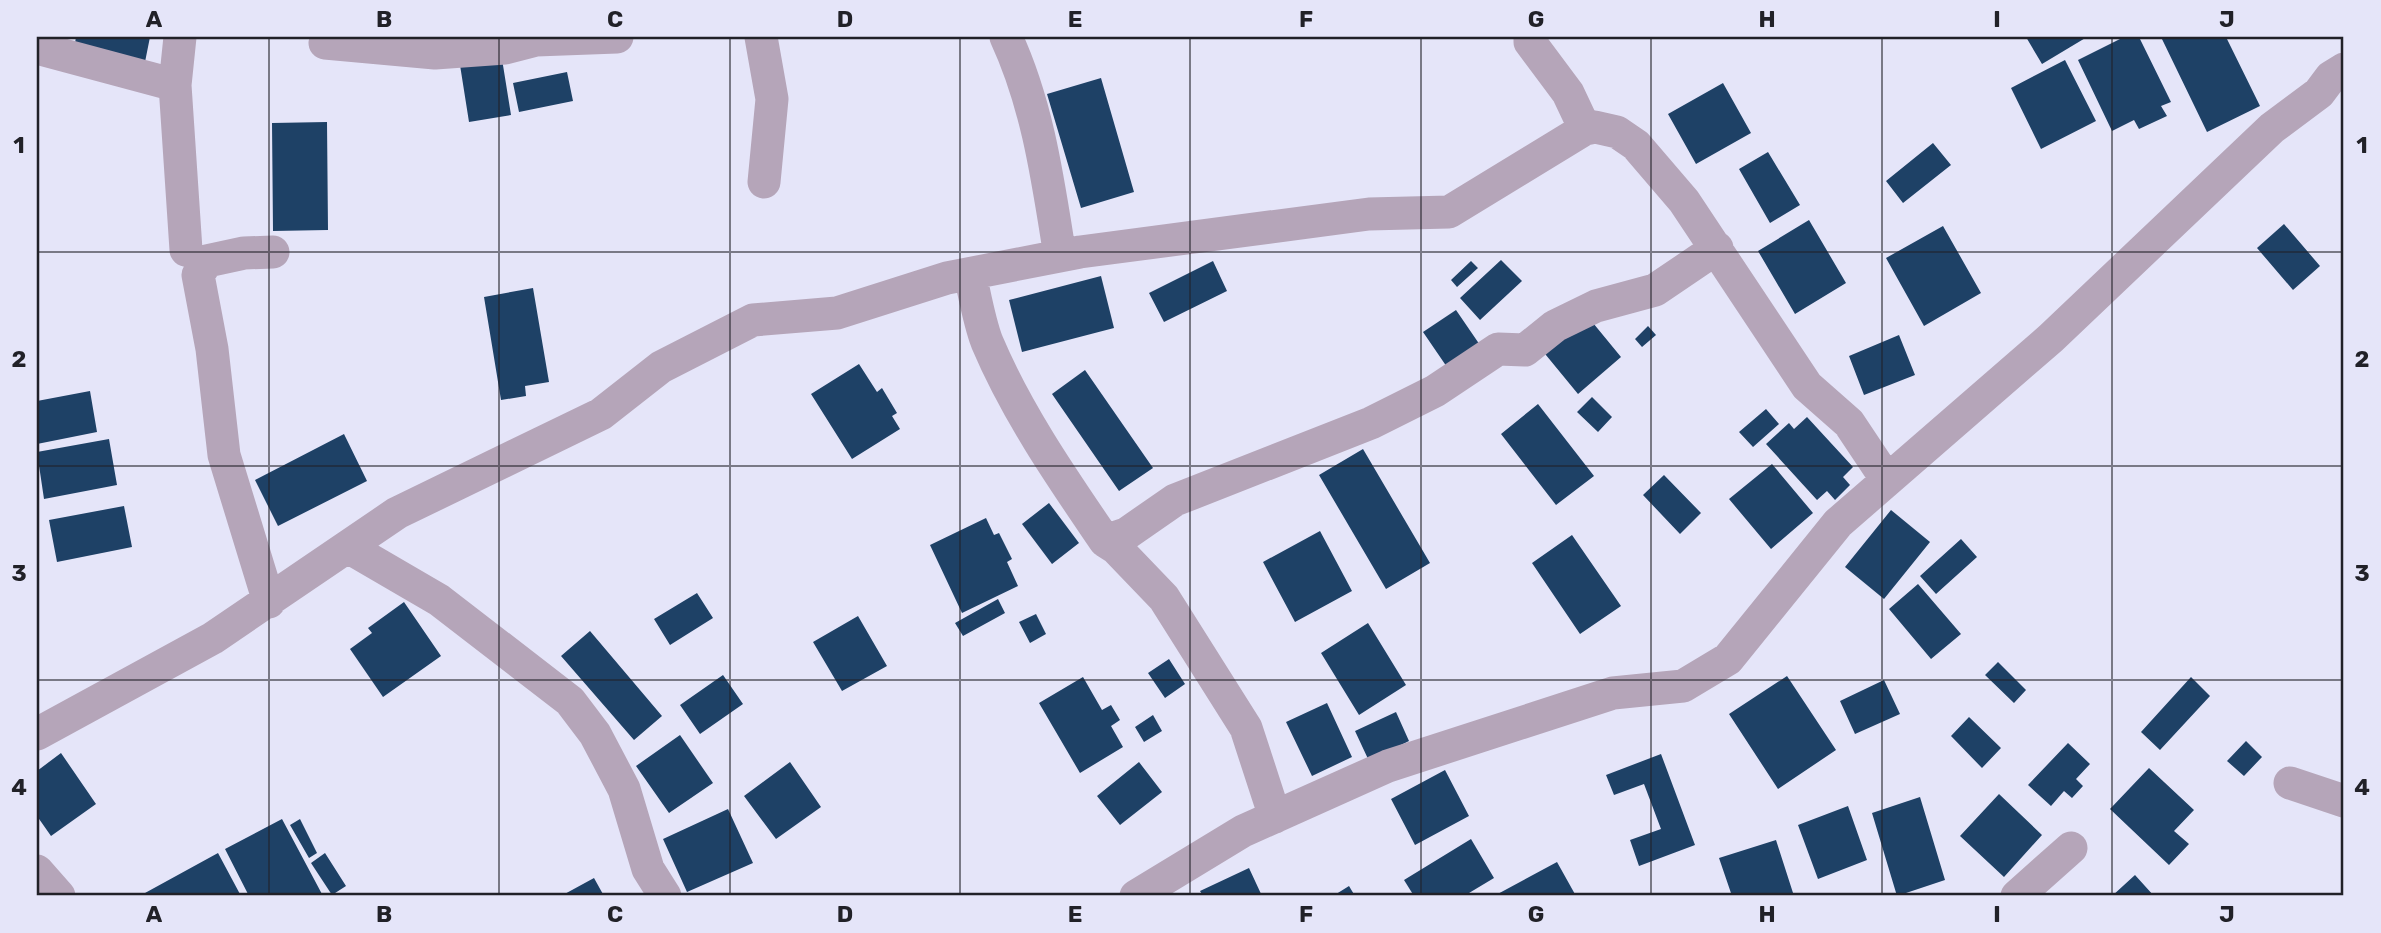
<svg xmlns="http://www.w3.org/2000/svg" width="2381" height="933" font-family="Rubik,sans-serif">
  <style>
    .building { fill: #1e4166 }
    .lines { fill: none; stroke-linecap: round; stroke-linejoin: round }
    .minor { stroke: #b5a5b9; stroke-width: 33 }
    .grid { fill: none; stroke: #212128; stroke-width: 2; stroke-opacity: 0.55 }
    .neatline { fill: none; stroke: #212128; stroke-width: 2.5 }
    .grid-label { font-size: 23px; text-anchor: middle; font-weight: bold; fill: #212128 }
  </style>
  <rect width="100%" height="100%" fill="#e5e5f9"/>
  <path class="building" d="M76 37H150L145 62 74 49Z
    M2026 37H2087L2042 64Z
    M2124 37H2139L2171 102 2161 106 2167 116 2139 129 2134 120 2112 131 2078 60Z
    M2161 37H2226L2260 106 2207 132Z
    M502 59 511 115 469 122 460 65Z
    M2065 60 2096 121 2041 149 2011 88Z
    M567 72 573 101 519 112 513 83Z
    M1101 78 1134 192 1081 208 1047 94Z
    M1723 83 1751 133 1696 164 1668 114Z
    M327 122 328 230 273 231 272 123Z
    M1933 143 1951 165 1903 203 1886 181Z
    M1768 152 1800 205 1770 223 1739 169Z
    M1809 220 1846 283 1795 314 1758 251Z
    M2284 224 2320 266 2293 290 2257 248Z
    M1943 226 1981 293 1924 326 1886 258Z
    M1501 260 1522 281 1480 320 1460 298Z
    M1213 261 1227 291 1164 322 1149 293Z
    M1471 261 1478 268 1457 287 1451 280Z
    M1101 276 1114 328 1022 352 1009 300Z
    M533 288 549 382 525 386 526 396 501 400 484 297Z
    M1456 310 1482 348 1449 370 1423 332Z
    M1584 312 1621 357 1578 394 1541 349Z
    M1648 326 1656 335 1642 347 1635 339Z
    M1899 335 1915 375 1864 395 1849 356Z
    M859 364 877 392 882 388 897 413 892 416 900 429 852 459 811 394Z
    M1085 370 1153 468 1119 491 1052 394Z
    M90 391 97 432 37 444V401Z
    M1592 397 1612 417 1598 432 1577 412Z
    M1538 404 1594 476 1556 505 1501 434Z
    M1766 409 1779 424 1753 447 1739 432Z
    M1807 417 1853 467 1843 477 1850 485 1835 500 1827 491 1817 500 1766 444 1789 423 1794 429Z
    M344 434 367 481 278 526 255 480Z
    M109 439 117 485 44 499 37 452Z
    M1363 449 1430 563 1386 589 1319 475Z
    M1772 464 1813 513 1771 549 1729 499Z
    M1664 475 1701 513 1680 534 1643 495Z
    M1049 503 1079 543 1052 564 1022 524Z
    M124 506 132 547 57 562 49 520Z
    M1891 510 1930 542 1884 599 1845 567Z
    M986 518 994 535 999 533 1012 559 1007 562 1018 586 962 613 930 545Z
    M1320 531 1352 591 1295 622 1263 562Z
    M1572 535 1621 606 1580 634 1532 563Z
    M1961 539 1977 557 1936 594 1920 576Z
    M1918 584 1961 634 1931 659 1889 609Z
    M697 593 713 618 670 645 654 619Z
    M998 599 1005 613 963 636 955 623Z
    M404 602 441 656 383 697 350 649 372 633 368 628Z
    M1036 614 1046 634 1030 643 1019 622Z
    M858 616 887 666 842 691 813 642Z
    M1368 623 1406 685 1359 715 1321 653Z
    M590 631 662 716 634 740 561 656Z
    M1169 659 1185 684 1165 698 1148 673Z
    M1998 662 2026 690 2014 703 1985 675Z
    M723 675 743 704 700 734 680 705Z
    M1787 676 1836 750 1778 789 1729 714Z
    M1083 677 1102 710 1111 705 1120 720 1111 726 1123 747 1080 773 1039 703Z
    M2191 677 2210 696 2160 750 2141 732Z
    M1884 680 1900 714 1855 734 1840 701Z
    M1327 703 1352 757 1312 776 1286 722Z
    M1396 712 1409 741 1369 761 1355 731Z
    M1153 715 1162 731 1144 742 1135 727Z
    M1969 717 2001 748 1982 768 1951 736Z
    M680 735 713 783 669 813 636 766Z
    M2246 741 2262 757 2244 776 2227 761Z
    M2068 743 2090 764 2076 779 2083 786 2072 798 2064 791 2051 806 2028 785Z
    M61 753 96 804 51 836 37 816V771Z
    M1661 754 1695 845 1639 866 1630 840 1661 829 1644 784 1614 795 1606 775Z
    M790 762 821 807 776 839 744 796Z
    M1139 762 1162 792 1120 825 1097 796Z
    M2149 768 2194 810 2174 831 2189 844 2169 865 2110 809Z
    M1445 770 1469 816 1415 845 1391 799Z
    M1999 794 2042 835 2004 877 1960 836Z
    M1920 797 1945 880 1897 896 1872 813Z
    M1848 806 1867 860 1818 879 1798 825Z
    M728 809 753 863 687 892 663 839Z
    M282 819 323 896H249L225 849Z
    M300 819 317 853 309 858 290 825Z
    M1471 839 1494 878 1464 896H1414L1404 880Z
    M1776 840 1794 896H1732L1719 858Z
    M218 853 241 896H146L145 893Z
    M325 853 346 886 332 895 311 863Z
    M1557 862 1576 896H1494Z
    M1249 868 1262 896H1203L1200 891Z
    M2135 875 2154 896H2112Z
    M594 878 604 896H561Z
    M1349 886 1355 896H1333Z"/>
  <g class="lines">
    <path class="minor" d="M180 37 175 85 186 250
      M761 37 772 99 764 182
      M1006 37C1038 106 1048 181 1060 256
      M325 43 435 53 505 48 536 40 617 37
      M37 48 175 85
      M1585 129 1595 127 1617 132 1636 145 1684 201 1807 386 1849 423 1887 480
      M970 274C975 296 979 321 987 342 1017 413 1062 478 1105 541L1116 548 1164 598 1246 728 1275 817
      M1105 541 1126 534 1175 500 1371 423 1435 391 1498 349 1525 350 1555 326 1596 306 1655 290 1717 248
      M348 547 439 600 570 701 595 734 624 789 648 869 665 896
      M269 602 224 455 212 349 198 275 207 261 244 253 273 252
      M37 734 213 638 397 513 601 414 661 367 753 320 837 313 947 278 1080 252 1369 214 1449 212 1585 129 1568 93 1530 42V37
      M2290 783 2344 801
      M37 871 59 896
      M1136 896 1243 831 1388 766 1613 693 1683 686 1728 659 1838 523 2051 338 2272 128 2319 93 2331 77 2344 69
      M2017 896 2071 848"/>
  </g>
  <path class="grid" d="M269 37V896M499 37V896M730 37V896M960 37V896M1190 37V896M1421 37V896M1651 37V896M1882 37V896M2112 37V896M37 252H2344M37 466H2344M37 680H2344"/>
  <rect width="2381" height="933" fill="none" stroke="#e5e5f9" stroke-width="77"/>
  <rect x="38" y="38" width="2304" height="856" class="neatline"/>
  <g class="grid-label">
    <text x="154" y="27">A</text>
    <text x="384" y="27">B</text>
    <text x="615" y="27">C</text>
    <text x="845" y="27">D</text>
    <text x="1075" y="27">E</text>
    <text x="1306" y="27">F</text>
    <text x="1536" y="27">G</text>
    <text x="1767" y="27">H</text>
    <text x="1997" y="27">I</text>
    <text x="2227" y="27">J</text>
    <text x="19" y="153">1</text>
    <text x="2362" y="153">1</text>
    <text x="19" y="367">2</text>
    <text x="2362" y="367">2</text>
    <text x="19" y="581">3</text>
    <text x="2362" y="581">3</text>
    <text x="19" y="795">4</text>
    <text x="2362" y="795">4</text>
    <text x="154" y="922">A</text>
    <text x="384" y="922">B</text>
    <text x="615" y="922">C</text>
    <text x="845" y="922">D</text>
    <text x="1075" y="922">E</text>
    <text x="1306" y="922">F</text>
    <text x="1536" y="922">G</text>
    <text x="1767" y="922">H</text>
    <text x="1997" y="922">I</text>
    <text x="2227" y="922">J</text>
  </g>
</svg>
